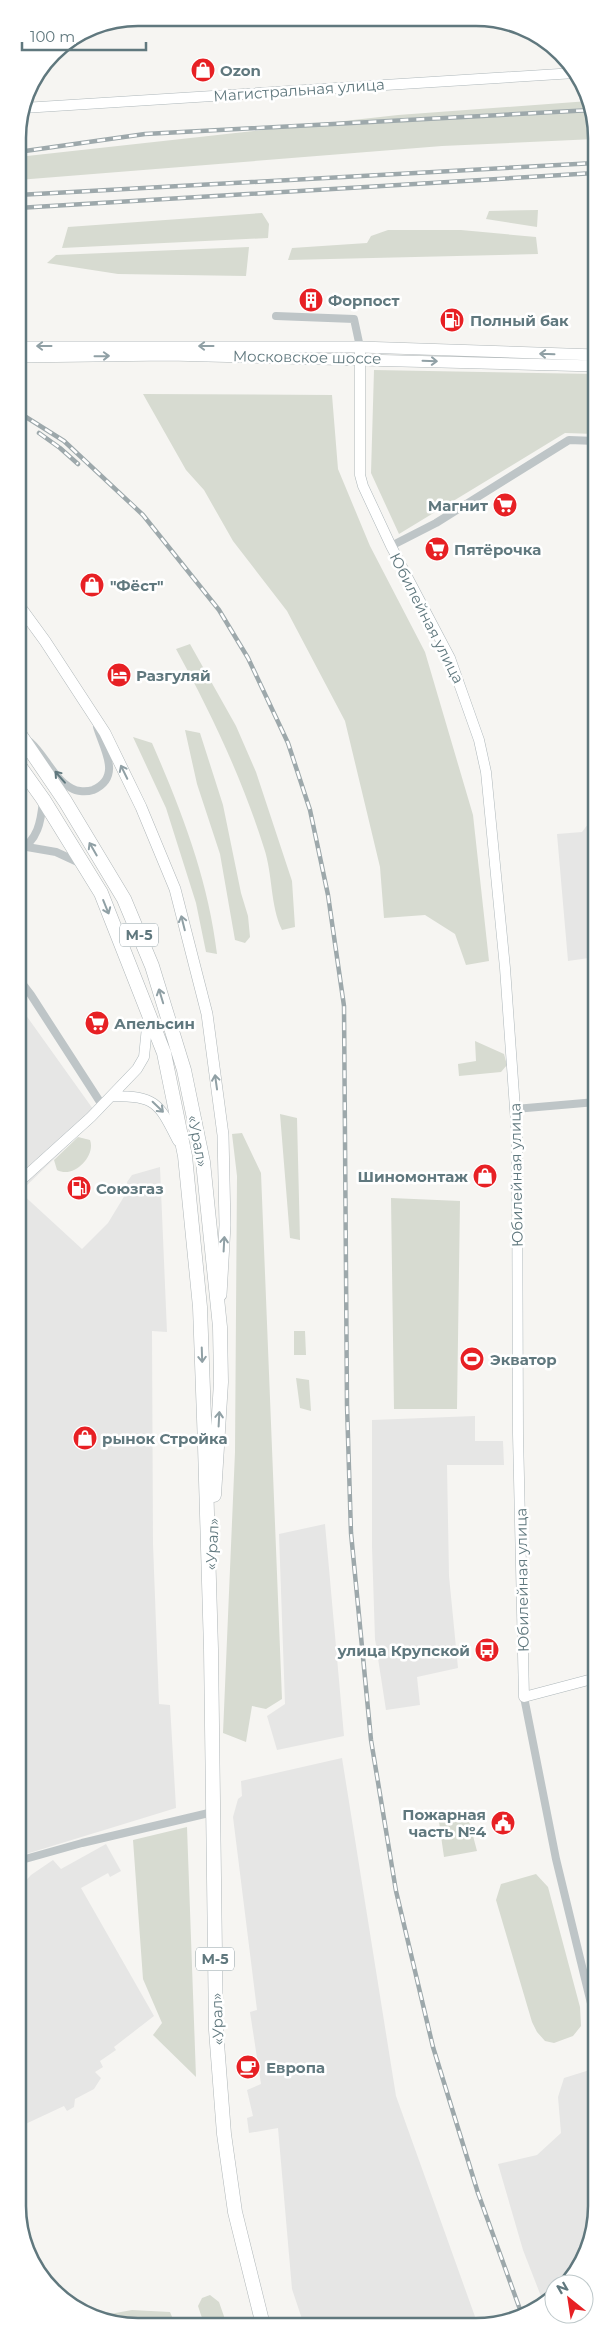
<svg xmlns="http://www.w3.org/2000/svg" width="614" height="2344" font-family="Montserrat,sans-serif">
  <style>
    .built { fill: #e6e6e5 }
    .green { fill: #d7dbd1 }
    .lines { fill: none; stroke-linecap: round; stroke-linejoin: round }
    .secondary-casing { stroke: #aeb7ba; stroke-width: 11 }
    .primary-casing { stroke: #b0b7b9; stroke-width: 12 }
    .highway-casing { stroke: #afb6b8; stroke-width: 15 }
    .street { stroke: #bec5c7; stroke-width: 8 }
    .secondary { stroke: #fff; stroke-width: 10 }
    .primary { stroke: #fff; stroke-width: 11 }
    .highway { stroke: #fff; stroke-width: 14 }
    .rail-casing { stroke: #9da8ab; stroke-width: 4.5 }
    .rail { stroke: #fff; stroke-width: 2.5; stroke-dasharray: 8; stroke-linecap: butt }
    .oneway { stroke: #90a0a5 }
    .oneway2 { stroke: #60787e }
    .labels { text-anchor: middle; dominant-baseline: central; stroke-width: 5; stroke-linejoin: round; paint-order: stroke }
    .shield { fill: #fff; stroke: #90a0a5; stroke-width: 1 }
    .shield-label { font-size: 14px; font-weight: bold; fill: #60787e }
    .poi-label { font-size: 15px; font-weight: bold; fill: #60787e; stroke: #fff; text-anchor: start }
    .street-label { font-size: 15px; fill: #60787e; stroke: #fff }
    .rim { fill: none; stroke: #60787e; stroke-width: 2.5 }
  </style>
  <rect width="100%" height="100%" fill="#f6f5f2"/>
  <path class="built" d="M596 803V957L568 961 557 834 582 832 591 820V807Z
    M18 1004 98 1116 20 1192 82 1249 108 1223 128 1190 127 1182 132 1175 160 1167 167 1332 152 1331 153 1544 159 1704 170 1705 176 1808 26 1854 18 1823Z
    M475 1416V1441H503L504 1465H447L449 1576 458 1668 417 1677 420 1705 386 1710 375 1639 372 1547V1420Z
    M325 1524 344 1736 277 1750 267 1716 285 1704 279 1534Z
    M342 1758 396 2096 478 2325H304L292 2289 278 2128 249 2133 247 2118 253 2116 247 2090 261 2084 250 2012 257 2010 233 1817 238 1799 242 1796 241 1781Z
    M106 1844 121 1871 110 1877 108 1873 81 1888 154 2016 114 2047 116 2050 100 2061 103 2067 95 2072 101 2078 94 2089 75 2099 74 2107 67 2111 64 2106 19 2127 18 1889 31 1875 53 1860 61 1869Z
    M596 2068V2213L587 2252 567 2284H554V2295L544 2304 523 2250 498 2164 537 2155 561 2133 558 2097 564 2078Z"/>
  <path class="green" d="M589 101 595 122V139L442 146 18 180V157L398 115Z
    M538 210 537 227 486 219 489 211Z
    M262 213 269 224 268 238 62 248 68 227Z
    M388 230H461L536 237 538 254 288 260 292 248 367 243 371 236Z
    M249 247 246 276 118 274 47 263 56 255Z
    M374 370 596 374V434L565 433 399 534 371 473Z
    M143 394 332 395 338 469 370 546 425 652 473 815 489 961 466 965 455 934 425 915 384 918 380 867 345 721 287 611 233 541 204 490 186 470Z
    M190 644 236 726 256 772 292 881 295 927 282 930C270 905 273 875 264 848 242 778 211 713 176 649Z
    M185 730 200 733 223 805 241 893 248 916 250 937 245 943 235 940 220 854 197 784Z
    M133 737 152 743C182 812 208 879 217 954L206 952 196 903 166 808Z
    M475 1041 504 1054 507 1065 501 1072 459 1076 458 1064 476 1061Z
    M280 1114 297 1118 300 1240 290 1238Z
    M242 1133 261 1173 282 1699 266 1709 252 1706 246 1742 223 1733 235 1452 237 1176 232 1134Z
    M78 1137 90 1140C96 1156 74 1179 57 1170L54 1160Z
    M391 1198 460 1201 457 1409H394Z
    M294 1331H305L306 1355H294Z
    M296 1378 309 1380 311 1411 300 1408Z
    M468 1817 477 1851 444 1857 439 1822Z
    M187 1827 196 2077 153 2035 162 2023 143 1979 133 1840Z
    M536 1874 548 1887 580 2007 581 2026 573 2036 554 2043 545 2041 537 2032 532 2022 496 1900 501 1884Z
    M210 2295 219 2302 227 2325 204 2324 198 2306 202 2298Z
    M132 2310 170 2312 175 2324H115L99 2316Z"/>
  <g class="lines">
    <defs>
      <path id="secondary" d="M23 108 575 73
        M360 347V475L363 486 391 546 450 658 479 740 486 772 505 968 517 1137 518 1434 524 1697 596 1678
        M113 1096C157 1096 159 1104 178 1141
        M18 1183 91 1117 137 1069 144 1057 148 1017"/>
      <path id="primary" d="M18 347H360L596 355
        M18 357 169 355 596 366
        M18 604 45 641 105 733 141 807 175 889 207 1014 223 1135 225 1225 221 1295"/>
      <path id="highway" d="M18 732 65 801 124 899 152 966 184 1070 203 1162 220 1327 221 1382 214 1495
        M18 764 43 799 101 893 164 1053 185 1156 200 1307 205 1446 211 1649 216 2030 224 2134 235 2212 263 2325"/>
    </defs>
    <use href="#secondary" class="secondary-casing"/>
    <use href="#primary" class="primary-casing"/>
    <use href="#highway" class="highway-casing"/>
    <path class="street" d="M276 316 354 319 360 347
      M391 546 436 523 569 440 596 441
      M30 742C45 755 54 779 71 788 77 792 87 792 93 790 123 777 103 748 97 727
      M27 847 56 852 82 864
      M18 851C38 841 41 821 43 801
      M18 978 31 995 102 1105
      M515 1109 596 1102
      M524 1697 556 1859 596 2024
      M18 1861 82 1843 213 1812"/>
    <use href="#secondary" class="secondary"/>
    <use href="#primary" class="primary"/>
    <use href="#highway" class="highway"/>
    <defs>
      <path id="rail" d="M18 152 145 134 592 110
        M18 195 595 163
        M18 208 595 173
        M18 412 64 441 143 515 219 610 248 658 288 743 310 810 328 895 344 1006 347 1405 351 1533 371 1740 396 1891 433 2047 478 2193 522 2315
        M39 433 60 448 78 464"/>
    </defs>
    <use href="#rail" class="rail-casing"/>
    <use href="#rail" class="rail"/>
  </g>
  <defs><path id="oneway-shaft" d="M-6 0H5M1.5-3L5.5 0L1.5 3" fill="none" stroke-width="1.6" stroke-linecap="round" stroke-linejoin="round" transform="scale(1.25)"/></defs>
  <g class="oneway">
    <use href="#oneway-shaft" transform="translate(44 346) rotate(180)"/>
    <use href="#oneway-shaft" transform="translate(206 346) rotate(-180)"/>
    <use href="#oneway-shaft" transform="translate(547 354) rotate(-178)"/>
    <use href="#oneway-shaft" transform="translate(102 356) rotate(-1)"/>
    <use href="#oneway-shaft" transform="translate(430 361) rotate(2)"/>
    <use href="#oneway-shaft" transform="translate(124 772) rotate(-116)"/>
    <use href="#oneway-shaft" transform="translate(93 849) rotate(-120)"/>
    <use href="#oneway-shaft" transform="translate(106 907) rotate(68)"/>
    <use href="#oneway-shaft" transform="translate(183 923) rotate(-104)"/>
    <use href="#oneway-shaft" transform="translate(161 996) rotate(-107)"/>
    <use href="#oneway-shaft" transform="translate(216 1082) rotate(-98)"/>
    <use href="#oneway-shaft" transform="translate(158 1107) rotate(44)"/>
    <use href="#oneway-shaft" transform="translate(224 1244) rotate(-87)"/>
    <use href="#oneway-shaft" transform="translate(202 1355) rotate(88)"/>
    <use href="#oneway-shaft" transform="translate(219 1419) rotate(-87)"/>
  </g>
  <use class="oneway2" href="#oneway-shaft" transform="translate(60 777) rotate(-131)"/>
  <defs>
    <symbol id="shop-disc" viewBox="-11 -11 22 22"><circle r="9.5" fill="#e72024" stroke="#fff"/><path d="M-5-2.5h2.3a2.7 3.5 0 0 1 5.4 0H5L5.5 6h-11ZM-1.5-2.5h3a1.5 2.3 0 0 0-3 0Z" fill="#fff"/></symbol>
    <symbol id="building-disc" viewBox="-11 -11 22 22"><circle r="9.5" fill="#e72024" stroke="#fff"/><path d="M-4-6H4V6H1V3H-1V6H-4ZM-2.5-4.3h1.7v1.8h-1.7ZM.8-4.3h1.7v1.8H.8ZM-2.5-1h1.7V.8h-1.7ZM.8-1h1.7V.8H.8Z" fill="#fff"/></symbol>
    <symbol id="fuel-disc" viewBox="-11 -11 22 22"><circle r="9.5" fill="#e72024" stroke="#fff"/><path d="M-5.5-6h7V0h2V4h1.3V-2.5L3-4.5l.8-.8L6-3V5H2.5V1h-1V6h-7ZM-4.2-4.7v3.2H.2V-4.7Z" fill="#fff"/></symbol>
    <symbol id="supermarket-disc" viewBox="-11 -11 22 22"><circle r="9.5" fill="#e72024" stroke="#fff"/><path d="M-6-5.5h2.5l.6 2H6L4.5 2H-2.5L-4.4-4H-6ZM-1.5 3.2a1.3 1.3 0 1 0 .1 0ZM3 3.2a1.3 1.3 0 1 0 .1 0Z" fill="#fff"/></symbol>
    <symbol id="hotel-disc" viewBox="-11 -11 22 22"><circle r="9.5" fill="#e72024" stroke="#fff"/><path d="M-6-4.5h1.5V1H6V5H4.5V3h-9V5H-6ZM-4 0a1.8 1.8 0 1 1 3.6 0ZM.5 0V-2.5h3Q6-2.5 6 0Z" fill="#fff"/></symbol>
    <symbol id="stadium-disc" viewBox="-11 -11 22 22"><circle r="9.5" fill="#e72024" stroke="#fff"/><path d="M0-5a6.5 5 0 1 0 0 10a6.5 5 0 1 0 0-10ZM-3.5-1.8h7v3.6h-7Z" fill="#fff"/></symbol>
    <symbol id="bus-disc" viewBox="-11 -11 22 22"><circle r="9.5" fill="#e72024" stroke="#fff"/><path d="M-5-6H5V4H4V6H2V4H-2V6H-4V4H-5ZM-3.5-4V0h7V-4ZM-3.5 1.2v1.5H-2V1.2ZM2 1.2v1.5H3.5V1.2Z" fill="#fff"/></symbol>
    <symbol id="civic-disc" viewBox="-11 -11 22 22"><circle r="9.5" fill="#e72024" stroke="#fff"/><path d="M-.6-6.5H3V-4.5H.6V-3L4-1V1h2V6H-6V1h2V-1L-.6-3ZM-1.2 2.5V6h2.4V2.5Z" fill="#fff"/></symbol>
    <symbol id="cafe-disc" viewBox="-11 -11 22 22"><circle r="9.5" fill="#e72024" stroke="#fff"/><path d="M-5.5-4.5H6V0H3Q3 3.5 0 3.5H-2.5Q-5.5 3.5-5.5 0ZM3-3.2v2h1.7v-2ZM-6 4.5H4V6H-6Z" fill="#fff"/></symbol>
  </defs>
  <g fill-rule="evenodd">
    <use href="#shop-disc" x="189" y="56" width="28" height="28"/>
    <use href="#building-disc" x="297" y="286" width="28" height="28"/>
    <use href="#fuel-disc" x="438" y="306" width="28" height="28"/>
    <use href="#supermarket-disc" x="491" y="491" width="28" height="28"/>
    <use href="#supermarket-disc" x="423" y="535" width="28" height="28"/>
    <use href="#shop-disc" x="78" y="571" width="28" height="28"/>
    <use href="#hotel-disc" x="105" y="661" width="28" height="28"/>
    <use href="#supermarket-disc" x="83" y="1009" width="28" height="28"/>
    <use href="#shop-disc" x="471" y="1162" width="28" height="28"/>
    <use href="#fuel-disc" x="65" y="1174" width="28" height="28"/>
    <use href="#stadium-disc" x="458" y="1345" width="28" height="28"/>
    <use href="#shop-disc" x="71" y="1424" width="28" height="28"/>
    <use href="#bus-disc" x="473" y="1636" width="28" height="28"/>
    <use href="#civic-disc" x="489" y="1809" width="28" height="28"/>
    <use href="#cafe-disc" x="234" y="2053" width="28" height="28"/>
  </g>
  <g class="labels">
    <g class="shield">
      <rect x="120" y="923.5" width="38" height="23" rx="4"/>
      <rect x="196" y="1947.5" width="38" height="23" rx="4"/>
    </g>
    <g class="shield-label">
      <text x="139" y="935">М-5</text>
      <text x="215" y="1959">М-5</text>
    </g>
    <g class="poi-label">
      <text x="220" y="70">Ozon</text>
      <text x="328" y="300">Форпост</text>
      <text x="470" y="320">Полный бак</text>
      <text x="488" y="505" text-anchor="end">Магнит</text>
      <text x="454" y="549">Пятёрочка</text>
      <text x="110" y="585">"Фёст"</text>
      <text x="136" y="675">Разгуляй</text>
      <text x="114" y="1023">Апельсин</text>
      <text x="468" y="1176" text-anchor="end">Шиномонтаж</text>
      <text x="96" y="1188">Союзгаз</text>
      <text x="490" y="1359">Экватор</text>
      <text x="102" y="1438">рынок Стройка</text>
      <text x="470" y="1650" text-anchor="end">улица Крупской</text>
      <text x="486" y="1814" text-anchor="end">Пожарная<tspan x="486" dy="17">часть №4</tspan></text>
      <text x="266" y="2067">Европа</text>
    </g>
    <g class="street-label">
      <text transform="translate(299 90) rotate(-4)">Магистральная улица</text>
      <text transform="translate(307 357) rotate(1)">Московское шоссе</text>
      <text transform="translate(427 618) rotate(63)">Юбилейная улица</text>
      <text transform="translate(198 1141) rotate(79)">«Урал»</text>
      <text transform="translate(516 1175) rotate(-91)">Юбилейная улица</text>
      <text transform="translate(212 1544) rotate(-87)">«Урал»</text>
      <text transform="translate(522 1580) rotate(-91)">Юбилейная улица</text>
      <text transform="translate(217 2019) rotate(-92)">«Урал»</text>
    </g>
  </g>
  <path d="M0 0H614V2344H0ZM138 26H476A112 112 0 0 1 588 138V2206A112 112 0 0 1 476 2318H138A112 112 0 0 1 26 2206V138A112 112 0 0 1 138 26Z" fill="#fff" fill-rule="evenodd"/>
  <path class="rim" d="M138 26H476A112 112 0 0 1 588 138V2206A112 112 0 0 1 476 2318H138A112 112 0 0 1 26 2206V138A112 112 0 0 1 138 26Z"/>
  <g transform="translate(569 2299) rotate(330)"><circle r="24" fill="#ffffff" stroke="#bfc9cb"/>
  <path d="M0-4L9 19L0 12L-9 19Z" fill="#e72024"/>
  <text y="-8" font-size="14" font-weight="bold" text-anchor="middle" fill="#60787e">N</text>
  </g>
  <path d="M22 42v8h124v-8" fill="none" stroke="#60787e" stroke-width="2.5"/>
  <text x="30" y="42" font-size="15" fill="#60787e" stroke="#ffffff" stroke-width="4" paint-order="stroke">100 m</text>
</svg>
